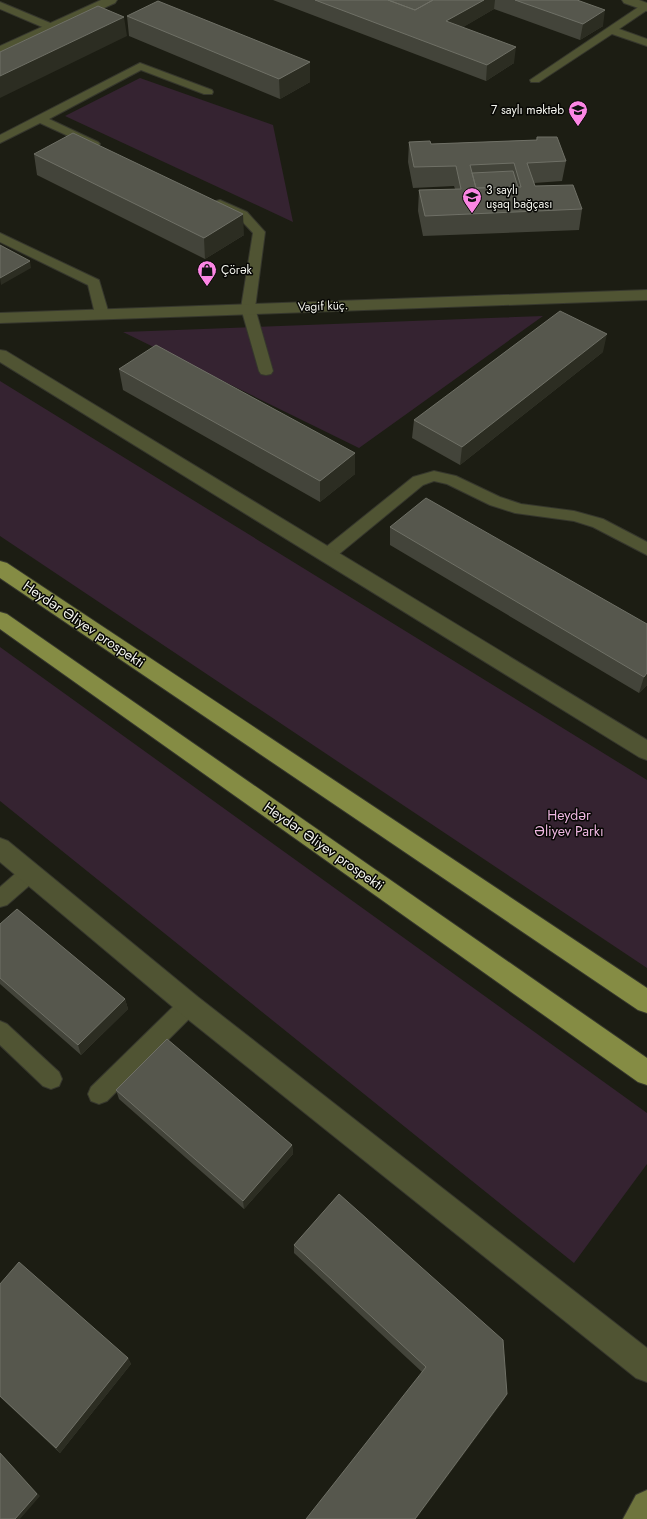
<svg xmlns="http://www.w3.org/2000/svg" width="647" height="1519" font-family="Jost,sans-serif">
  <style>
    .green { fill: #352331 }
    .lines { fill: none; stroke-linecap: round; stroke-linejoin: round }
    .lane-casing { stroke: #36372d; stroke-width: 2 }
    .street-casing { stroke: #36372d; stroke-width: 2 }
    .secondary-casing { stroke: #36372d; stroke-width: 2 }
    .primary-casing { stroke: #36372d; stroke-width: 2 }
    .lane { fill: #505433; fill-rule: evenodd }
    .street { fill: #505433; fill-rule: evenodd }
    .secondary { fill: #6e743d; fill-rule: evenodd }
    .primary { fill: #858c44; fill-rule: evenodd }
    .wall { fill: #43443a }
    .shaded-wall { fill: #2c2d22 }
    .building { fill: #56574d; stroke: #6f7066; fill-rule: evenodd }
    .labels { text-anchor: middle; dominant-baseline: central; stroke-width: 3; stroke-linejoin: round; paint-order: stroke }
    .far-poi-label { font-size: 12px; fill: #f4f5ee; stroke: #070704; text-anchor: start }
    .far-street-label { font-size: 12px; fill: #f4f5ee; stroke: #070704 }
    .street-label { font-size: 14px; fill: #f4f5ee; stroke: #070704 }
    .park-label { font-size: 14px; fill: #eeb7e1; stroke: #070704 }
  </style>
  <rect width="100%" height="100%" fill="#1c1d13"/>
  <path class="green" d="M140 78 273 125 293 222 65 116Z
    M543 316 359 448 123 332Z
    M0 381 647 780V968L0 536Z
    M0 647 647 1113V1164L574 1263 0 801Z"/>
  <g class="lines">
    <defs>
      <path id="lane" d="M0 2 55 25 56 27 51 30 47 29 0 9Z
        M647 3V10L619 29 647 39V46L612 34 539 82H531L530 80 643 4Z
        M140 63 212 90 213 92 212 94H204L141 70 49 119 98 142 100 144 98 146H90L40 123 0 143V135Z
        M220 200 247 212 265 232 255 308 273 371 271 374 266 375 261 374 259 371 241 308 253 233 239 218 216 207 214 204 216 201Z
        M0 233 99 280 109 314 107 317H97L95 314 88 285 0 242Z
        M434 471 456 476 500 497 521 504 574 511 603 519 647 542V555L593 527 574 521 515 513 490 505 447 484 434 481 423 485 333 559 327 561 321 559 319 555 321 551 413 477Z
        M31 864 38 866 41 872 38 878 7 905 0 907V887L24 866Z
        M189 996 196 998 199 1005 196 1012 107 1101 99 1104 91 1101 88 1094 91 1087 182 998Z
        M0 1021 7 1024 59 1072 62 1079 59 1086 51 1089 43 1086 0 1045Z"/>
      <path id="street" d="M101 0H117L115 3 0 55V46Z
        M622 0H639L647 3V11L624 3Z
        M647 290V300L0 323V313Z
        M0 350 6 351 647 740V760L639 757 0 362Z
        M0 838 8 841 198 997 647 1348V1382L636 1378 180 1013 0 862Z"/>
      <path id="secondary" d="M647 1490V1519H623L636 1495Z"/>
      <path id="primary" d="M0 561 7 563 647 988V1013L638 1010 0 578Z
        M0 612 7 614 647 1058V1085L638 1082 0 629Z"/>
    </defs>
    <use href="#lane" class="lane-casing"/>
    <use href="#street" class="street-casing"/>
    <use href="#secondary" class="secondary-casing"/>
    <use href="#primary" class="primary-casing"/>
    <use href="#lane" class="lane"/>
    <use href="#street" class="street"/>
    <use href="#secondary" class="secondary"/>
    <use href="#primary" class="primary"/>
  </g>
  <path class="wall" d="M273 0H577L603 26 580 40 494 9 463 27 514 63 486 81Z
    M127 16 310 62V82L280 99 129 36Z
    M537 137 566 161 562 181 534 183 535 186 582 209 579 230 423 236 418 211 419 190 455 189 454 186 413 188 408 162 409 142 431 144 536 140Z
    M34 154 244 235 205 259 37 175Z
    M603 352 460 465 412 438 414 420Z
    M119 369 355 453V474L320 502 123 390Z
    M390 527 647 624V685L639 693 390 545Z
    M0 924 125 999 128 1009 81 1055 0 984Z
    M116 1090 292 1145 293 1154 244 1209 119 1099Z
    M294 1245 504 1400 422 1372 294 1253Z
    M0 1284 128 1358 131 1364 60 1453 0 1397Z"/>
  <path class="shaded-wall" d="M484 0H495L494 9 445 38 446 21Z
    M605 10 603 26 580 40 583 24Z
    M124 17 127 36 0 98V76Z
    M516 47 514 63 486 81 487 65Z
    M310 62V82L280 99 279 79Z
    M243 214 244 235 205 259 204 238Z
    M30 261 31 268 1 285 0 278Z
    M607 334 603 352 460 465 462 447Z
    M355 453V474L320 502V481Z
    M647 673V685L639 693 644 677Z
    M125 999 128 1009 81 1055 78 1045Z
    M292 1145 293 1154 244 1209 243 1201Z
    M128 1358 131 1364 60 1453 56 1448Z
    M507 1394 504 1400 416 1519H415Z
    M0 1452 40 1496 20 1519H15Z"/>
  <path class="building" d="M315 0H388L415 10 433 0H484L446 21 516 47 487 65Z
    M388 0H433L415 10Z
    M515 0H577L605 10 583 24Z
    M158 1 310 62 279 79 127 16Z
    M98 6 124 17 0 76V52Z
    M73 133 243 214 204 238 34 154Z
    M537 137H557L566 161 527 163 535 186 573 185 582 209 425 216 419 190 461 189 456 166 414 167 409 142 430 141 431 144 537 140ZM514 163 521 187 476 188 470 165Z
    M513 171 518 187 476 188 472 173Z
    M0 245 30 261 0 278Z
    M560 311 607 334 462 447 414 420Z
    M156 345 355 453 320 481 119 369Z
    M426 498 647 624V673L644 677 390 527Z
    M17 909 125 999 78 1045 0 978V924Z
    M167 1039 292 1145 243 1201 116 1090Z
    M339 1194 503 1340 507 1394 415 1519H306L426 1367 294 1245Z
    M19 1262 128 1358 56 1448 0 1396V1284Z
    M0 1453 37 1494 15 1519H0Z"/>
  <defs>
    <symbol id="school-pin" viewBox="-11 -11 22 30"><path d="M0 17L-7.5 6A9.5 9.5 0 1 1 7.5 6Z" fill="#fc86e4" stroke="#070704"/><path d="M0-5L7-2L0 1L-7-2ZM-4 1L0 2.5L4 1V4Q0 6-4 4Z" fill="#111"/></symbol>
    <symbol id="shop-pin" viewBox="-11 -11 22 30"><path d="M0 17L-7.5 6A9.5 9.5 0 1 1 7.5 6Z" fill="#fc86e4" stroke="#070704"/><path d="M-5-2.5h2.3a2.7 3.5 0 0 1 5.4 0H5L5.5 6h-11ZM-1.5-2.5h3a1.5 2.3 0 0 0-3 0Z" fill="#111"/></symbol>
  </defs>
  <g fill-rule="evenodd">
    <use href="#school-pin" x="567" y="99" width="22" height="30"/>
    <use href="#school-pin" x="461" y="186" width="22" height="30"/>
    <use href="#shop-pin" x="196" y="259" width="22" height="30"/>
  </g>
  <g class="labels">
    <g class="far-poi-label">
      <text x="564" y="110" text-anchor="end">7 saylı məktəb</text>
      <text x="486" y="190">3 saylı<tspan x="486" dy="14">uşaq bağçası</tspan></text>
      <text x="221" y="270">Çörək</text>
    </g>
    <g class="far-street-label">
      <text transform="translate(323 306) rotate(-2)">Vagif küç.</text>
    </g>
    <g class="street-label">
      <text transform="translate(84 624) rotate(34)">Heydər Əliyev prospekti</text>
      <text transform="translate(324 846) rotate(35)">Heydər Əliyev prospekti</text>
    </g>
    <g class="park-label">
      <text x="569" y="815">Heydər<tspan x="569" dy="16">Əliyev Parkı</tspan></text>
    </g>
  </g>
</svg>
